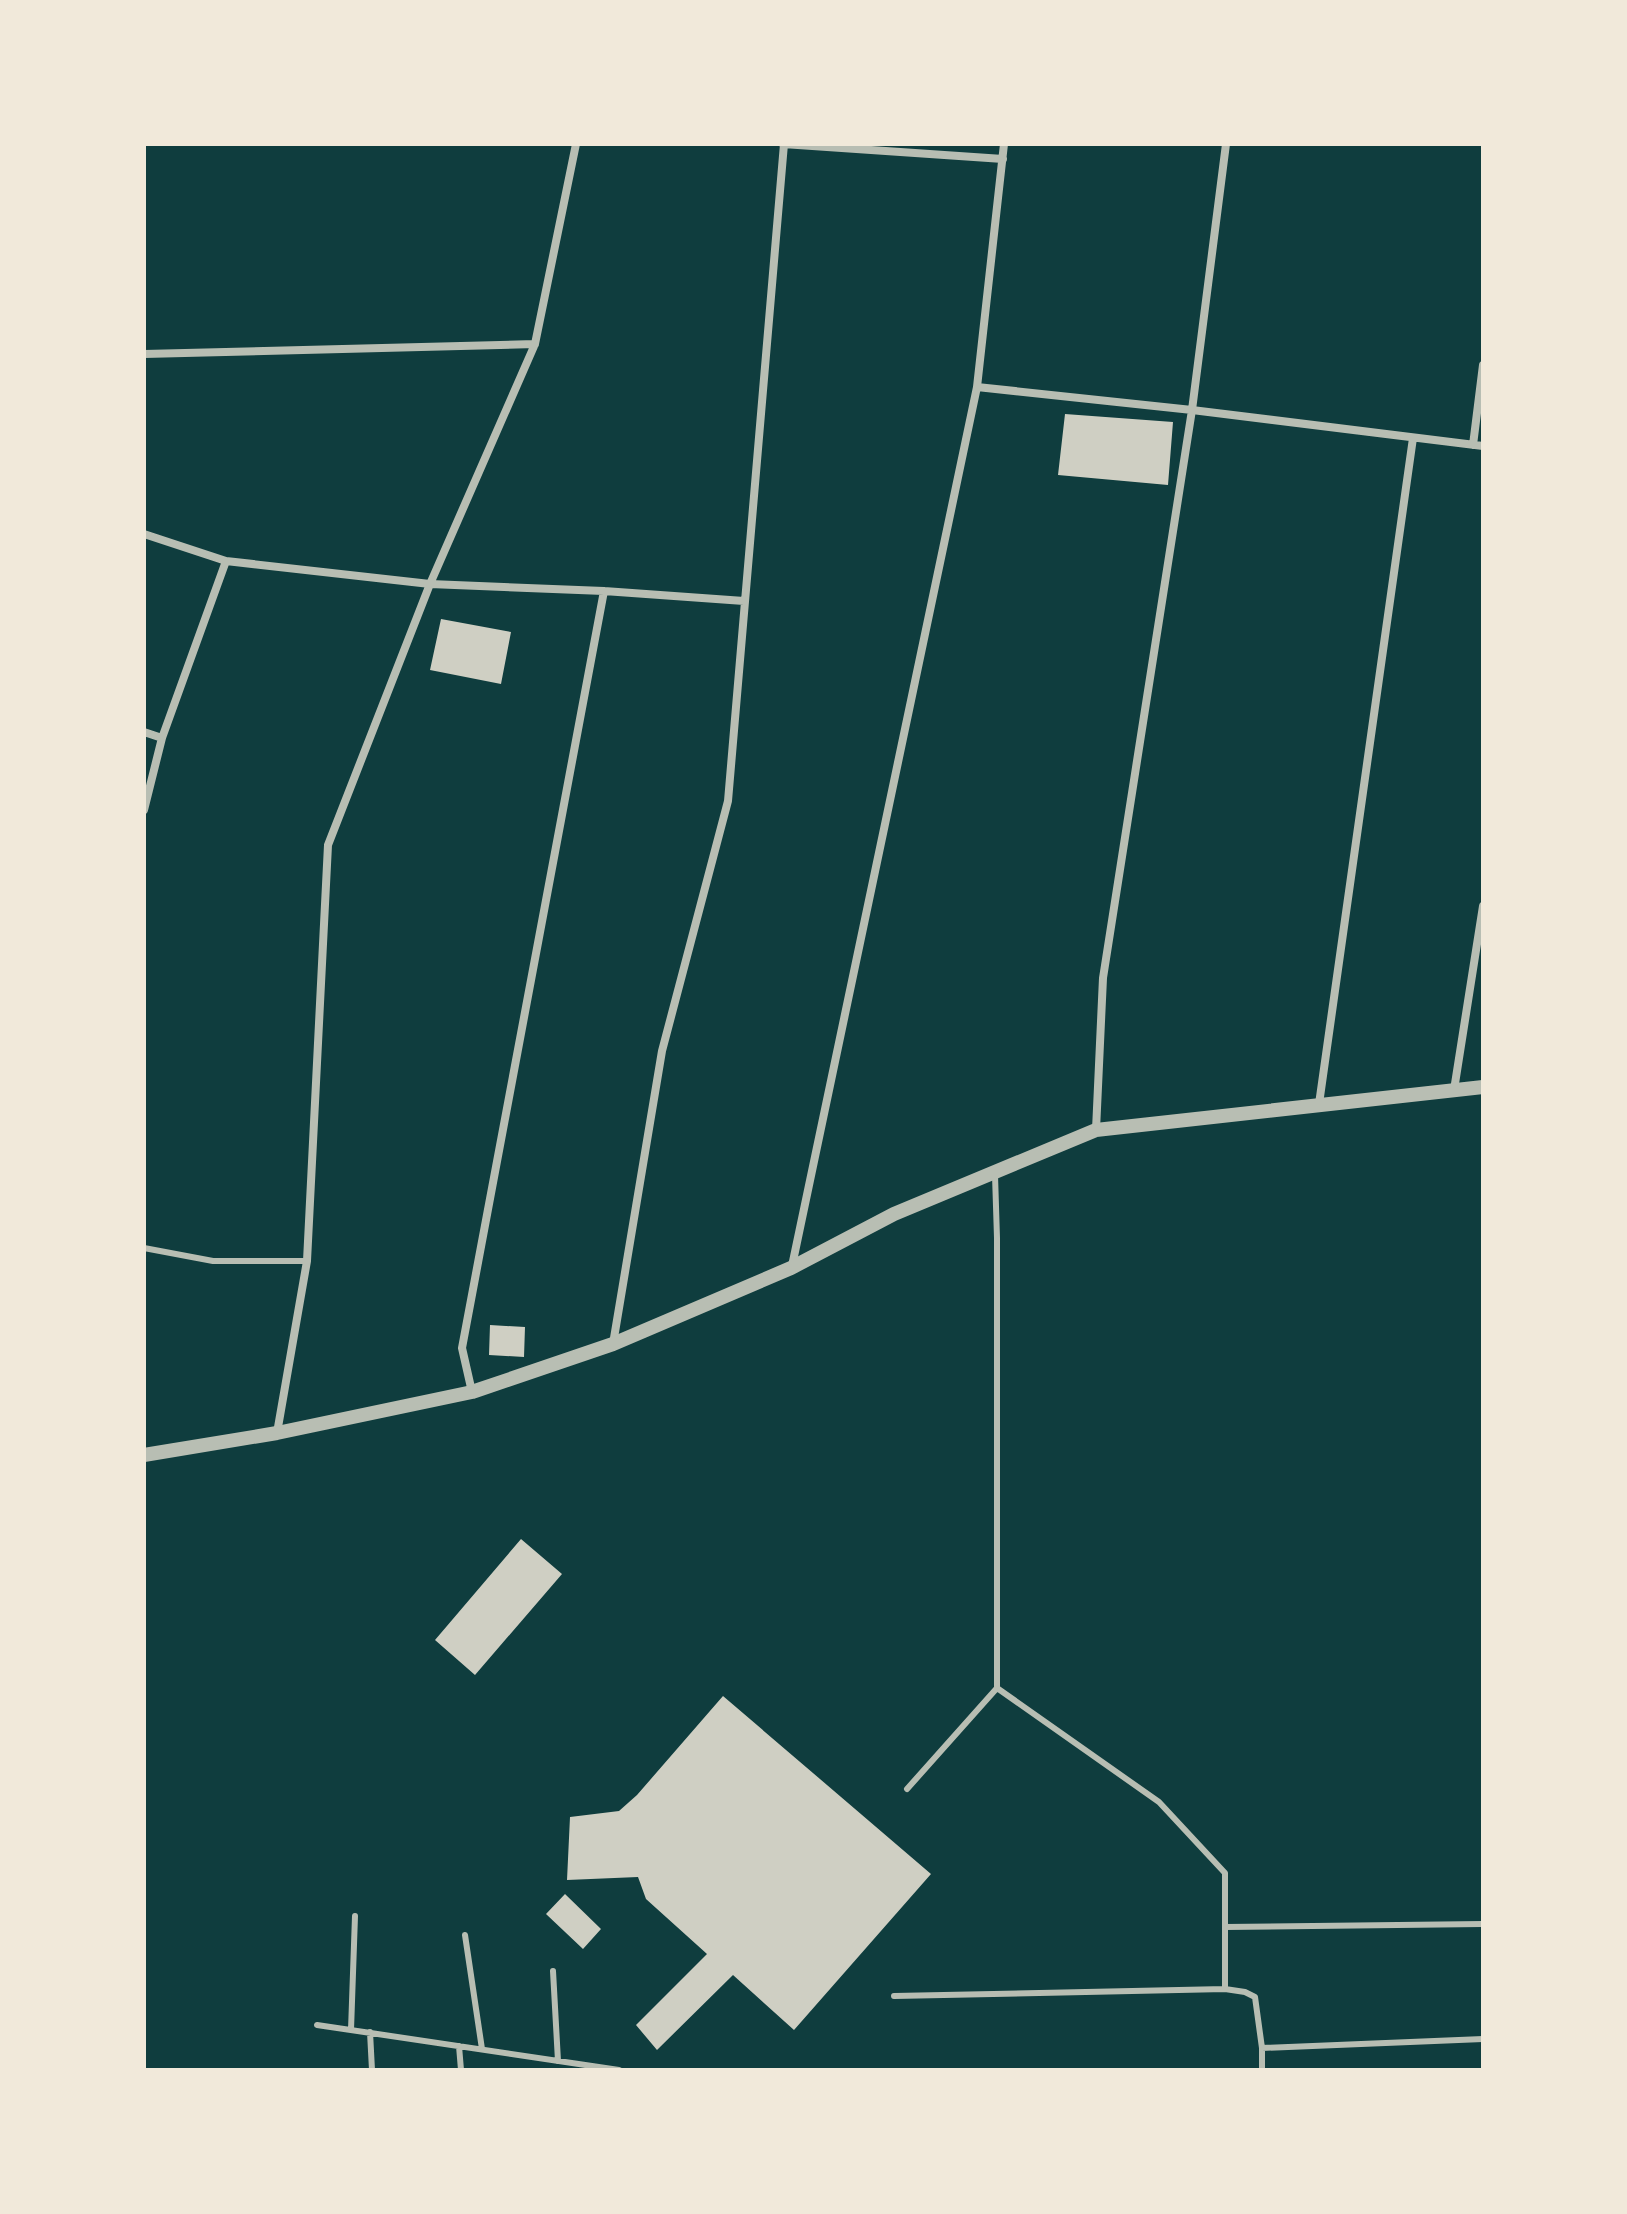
<svg xmlns="http://www.w3.org/2000/svg" width="1627" height="2214" font-family="Lora,serif">
  <style>
    .building { fill: #cfcfc3 }
    .lines { fill: none; stroke-linecap: round; stroke-linejoin: round }
    .service { stroke: #b8beb3; stroke-width: 6 }
    .minor { stroke: #b8beb3; stroke-width: 8 }
    .tertiary { stroke: #b8beb3; stroke-width: 14 }
  </style>
  <rect width="100%" height="100%" fill="#0f3d3e"/>
  <path class="building" d="M1065 414 1173 422 1168 485 1058 475Z
    M441 619 511 632 501 684 430 670Z
    M490 1325 525 1327 524 1357 489 1355Z
    M521 1539 562 1574 475 1675 435 1640Z
    M723 1696 931 1874 794 2030 733 1975 657 2050 636 2025 707 1954 646 1899 638 1877 567 1880 570 1817 619 1811 637 1795Z
    M565 1894 601 1929 583 1949 546 1914Z"/>
  <g class="lines">
    <path class="service" d="M144 1248 213 1261H307
      M997 1688 1159 1802 1225 1873V1989
      M907 1789 997 1688V1238L995 1175
      M1225 1927 1483 1924
      M465 1935 482 2049
      M553 1971 558 2061
      M894 1996 1225 1989 1245 1992 1255 1997 1262 2048V2070
      M317 2025 619 2070
      M351 2030 355 1916
      M370 2032 372 2070
      M459 2046 461 2070
      M1262 2048 1483 2039"/>
    <path class="minor" d="M783 144 1003 159
      M144 354 535 344
      M977 387 1192 410 1483 446
      M1473 445 1483 365
      M144 534 226 561 430 584 604 591 744 601
      M144 732 162 738
      M144 810 162 738 226 561
      M1454 1090 1483 906
      M1319 1104 1413 438
      M1096 1130 1103 978 1192 410 1226 144
      M792 1266 977 387 1004 144
      M613 1344 662 1051 728 801 784 144
      M472 1392 462 1348 604 591
      M277 1433 307 1261 328 845 430 584 535 344 576 144"/>
    <path class="tertiary" d="M144 1455 277 1433 472 1392 613 1344 791 1268 894 1214 1096 1130 1483 1087"/>
  </g>
  <rect width="1627" height="2214" fill="none" stroke="#f1e9da" stroke-width="292"/>
</svg>
